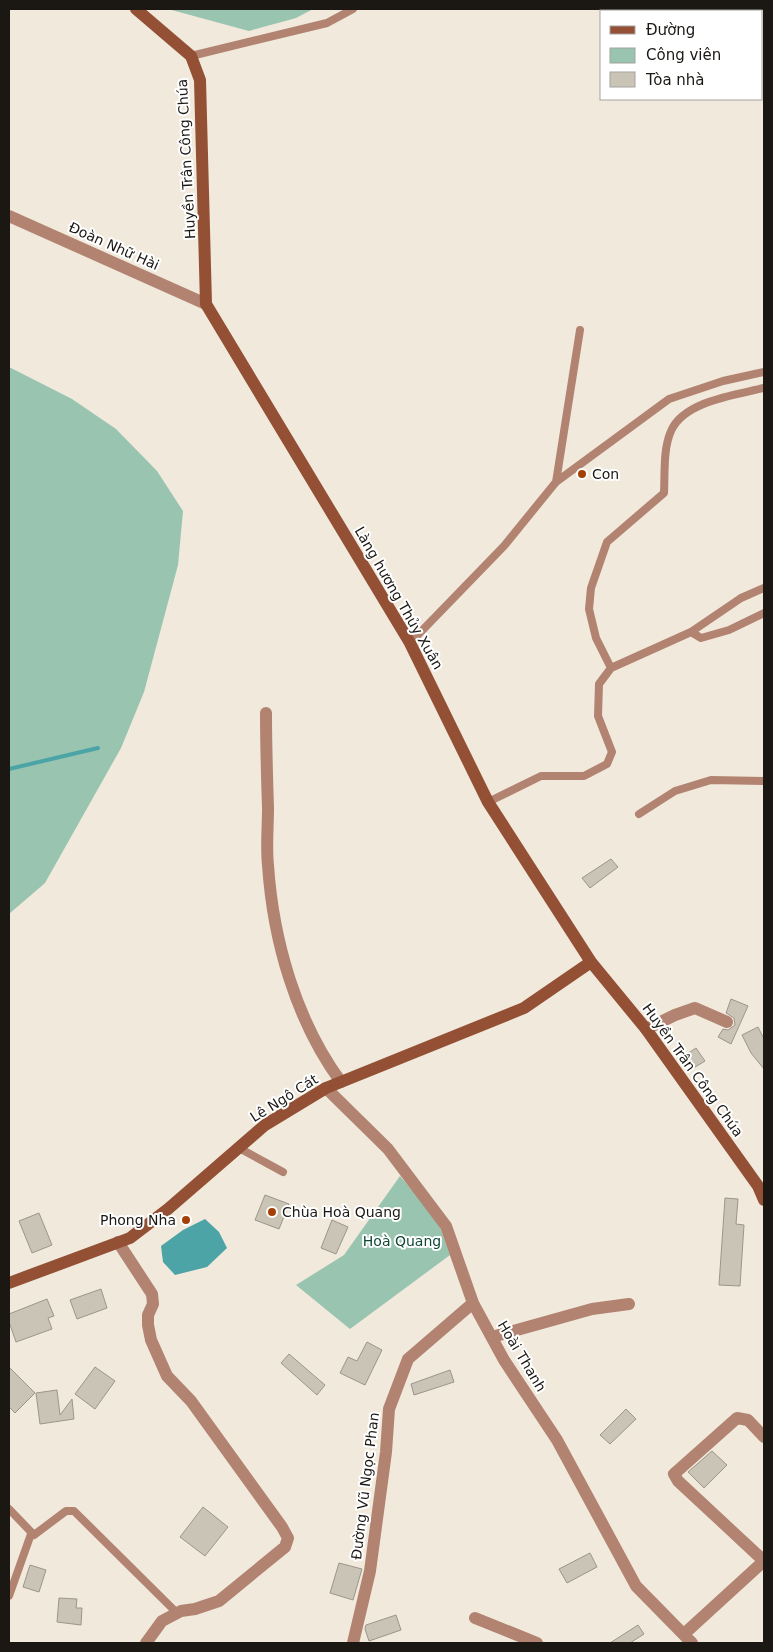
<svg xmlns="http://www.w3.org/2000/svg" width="773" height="1652" font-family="'DejaVu Sans',sans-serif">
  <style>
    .green { fill: #98c4b0 }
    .water { fill: #4da4a7 }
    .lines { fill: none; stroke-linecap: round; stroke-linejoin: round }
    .stream { stroke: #4da4a7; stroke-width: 4 }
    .building { fill: #cac4b7; stroke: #9c968a }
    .lane { stroke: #b28370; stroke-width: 8 }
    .street { stroke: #b28370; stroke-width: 12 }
    .secondary { stroke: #935035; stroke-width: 12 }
    .poi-dot { fill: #a34006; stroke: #fff; stroke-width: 2 }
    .labels { text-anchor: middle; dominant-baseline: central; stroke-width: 4; stroke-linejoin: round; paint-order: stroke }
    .street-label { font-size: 14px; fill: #1b1814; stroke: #fff }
    .poi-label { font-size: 14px; fill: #1b1814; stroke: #fff; text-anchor: start }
    .park-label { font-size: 14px; fill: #104935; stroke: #fff }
  </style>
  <rect width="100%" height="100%" fill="#f0e9dc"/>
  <path class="green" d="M168 9H313L296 18 249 31Z
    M9 367 72 399 116 429 157 471 183 511 178 565 144 692 121 748 45 883 9 914Z
    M400 1176 437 1219 450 1255 350 1329 296 1285 344 1255Z"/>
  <path class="water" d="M205 1219 219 1232 227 1248 207 1267 175 1275 163 1262 161 1246 183 1230Z"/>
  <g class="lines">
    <path class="stream" d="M9 769 98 748"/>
  </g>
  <path class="building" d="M611 859 618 867 590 888 582 878Z
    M731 999 748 1006 731 1044 718 1037 723 1029 728 1030 735 1025 734 1018 726 1013Z
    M758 1027 764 1039V1069L751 1053 742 1035Z
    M696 1048 705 1061 692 1069 684 1056Z
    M265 1195 289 1204 279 1229 255 1220Z
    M725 1198 738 1199 736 1224 744 1225 740 1286 719 1285Z
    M39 1213 52 1245 32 1253 19 1221Z
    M332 1220 348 1227 336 1254 321 1248Z
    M101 1289 107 1308 77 1319 70 1300Z
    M47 1299 54 1316 48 1318 52 1329 16 1342 9 1322V1314Z
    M367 1342 382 1350 365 1385 340 1373 348 1357 357 1361Z
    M289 1354 325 1385 317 1395 281 1363Z
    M9 1367 35 1393 15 1413 9 1407Z
    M95 1367 115 1381 95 1409 75 1394Z
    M450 1370 454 1382 414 1395 411 1384Z
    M57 1390 60 1415 72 1399 74 1419 40 1424 36 1393Z
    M626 1409 636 1419 610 1444 600 1435Z
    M712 1451 727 1465 704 1488 688 1472Z
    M203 1507 228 1527 205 1556 180 1537Z
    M590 1553 597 1567 567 1583 559 1569Z
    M339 1563 362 1569 353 1600 330 1593Z
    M30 1565 46 1570 39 1592 23 1587Z
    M59 1598 77 1599 76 1608H82L81 1625 57 1622Z
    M396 1615 401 1630 369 1641 365 1629 366 1625Z
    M638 1625 644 1634 630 1643H610Z"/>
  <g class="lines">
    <path class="lane" d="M191 56 327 23 353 9
      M556 482 580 330
      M691 632 701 638 729 630 764 613
      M410 643 504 546 556 482 669 399 723 381 764 372
      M611 668 596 638 589 609 591 588 607 542 664 493C665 473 663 449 671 431 684 401 736 395 764 388
      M488 802 541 776H584L607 764 612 752 598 716 599 684 611 668 691 632 741 598 764 588
      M639 814 675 791 711 780 764 781
      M239 1148 283 1172
      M9 1509 34 1535 66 1511H74L177 1613
      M9 1596 31 1534"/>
    <path class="street" d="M9 216 206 304
      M266 713C266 745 267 777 268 808 268 827 266 847 268 865 273 940 296 1021 341 1082
      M646 1029 675 1015 695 1008 727 1022
      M326 1088 388 1149 446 1226 473 1303 504 1360 557 1440 636 1586 692 1643
      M118 1242 152 1294 153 1304 148 1315V1325L151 1340 167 1376 191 1401 282 1527 288 1538 285 1547 219 1601 195 1609 181 1611 162 1621 146 1643
      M492 1337 592 1309 629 1304
      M764 1437 748 1420 737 1418 674 1474 678 1481 764 1561
      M475 1618 537 1643
      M684 1634 764 1561
      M353 1643 370 1571 386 1452 389 1409 408 1359 473 1303"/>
    <path class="secondary" d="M136 9 191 56 200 80 206 304 410 643 488 802 591 962 646 1029 758 1186 764 1200
      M9 1283 130 1238 168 1209 265 1125 326 1088 524 1008 591 962"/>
  </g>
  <g class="poi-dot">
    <circle cx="582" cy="474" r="5"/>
    <circle cx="272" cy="1212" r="5"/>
    <circle cx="186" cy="1220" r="5"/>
  </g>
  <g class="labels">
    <g class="street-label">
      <text transform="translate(186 159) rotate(-93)">Huyền Trân Công Chúa</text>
      <text transform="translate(114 246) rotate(24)">Đoàn Nhữ Hài</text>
      <text transform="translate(399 598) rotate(60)">Làng hương Thủy Xuân</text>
      <text transform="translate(693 1070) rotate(54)">Huyền Trân Công Chúa</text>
      <text transform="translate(284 1098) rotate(-32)">Lê Ngô Cát</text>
      <text transform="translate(522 1356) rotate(59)">Hoài Thanh</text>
      <text transform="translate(365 1486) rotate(-83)">Đường Vũ Ngọc Phan</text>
    </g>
    <g class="poi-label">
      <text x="592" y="474">Con</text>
      <text x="282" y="1212">Chùa Hoà Quang</text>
      <text x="176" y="1220" text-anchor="end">Phong Nha</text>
    </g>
    <g class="park-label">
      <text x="402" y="1241">Hoà Quang</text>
    </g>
  </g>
  <rect width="773" height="1652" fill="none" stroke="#1b1814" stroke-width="20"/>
  <rect x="600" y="10" width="162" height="90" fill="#ffffff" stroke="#a4a3a1"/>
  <rect x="610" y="26" width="25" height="8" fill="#935035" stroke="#a4a3a1"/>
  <text x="646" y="35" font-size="15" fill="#1b1814">Đường</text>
  <rect x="610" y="48" width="25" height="15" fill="#98c4b0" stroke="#a4a3a1"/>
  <text x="646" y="60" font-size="15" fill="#1b1814">Công viên</text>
  <rect x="610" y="72" width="25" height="15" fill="#cac4b7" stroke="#a4a3a1"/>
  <text x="646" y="85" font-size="15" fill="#1b1814">Tòa nhà</text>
</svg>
